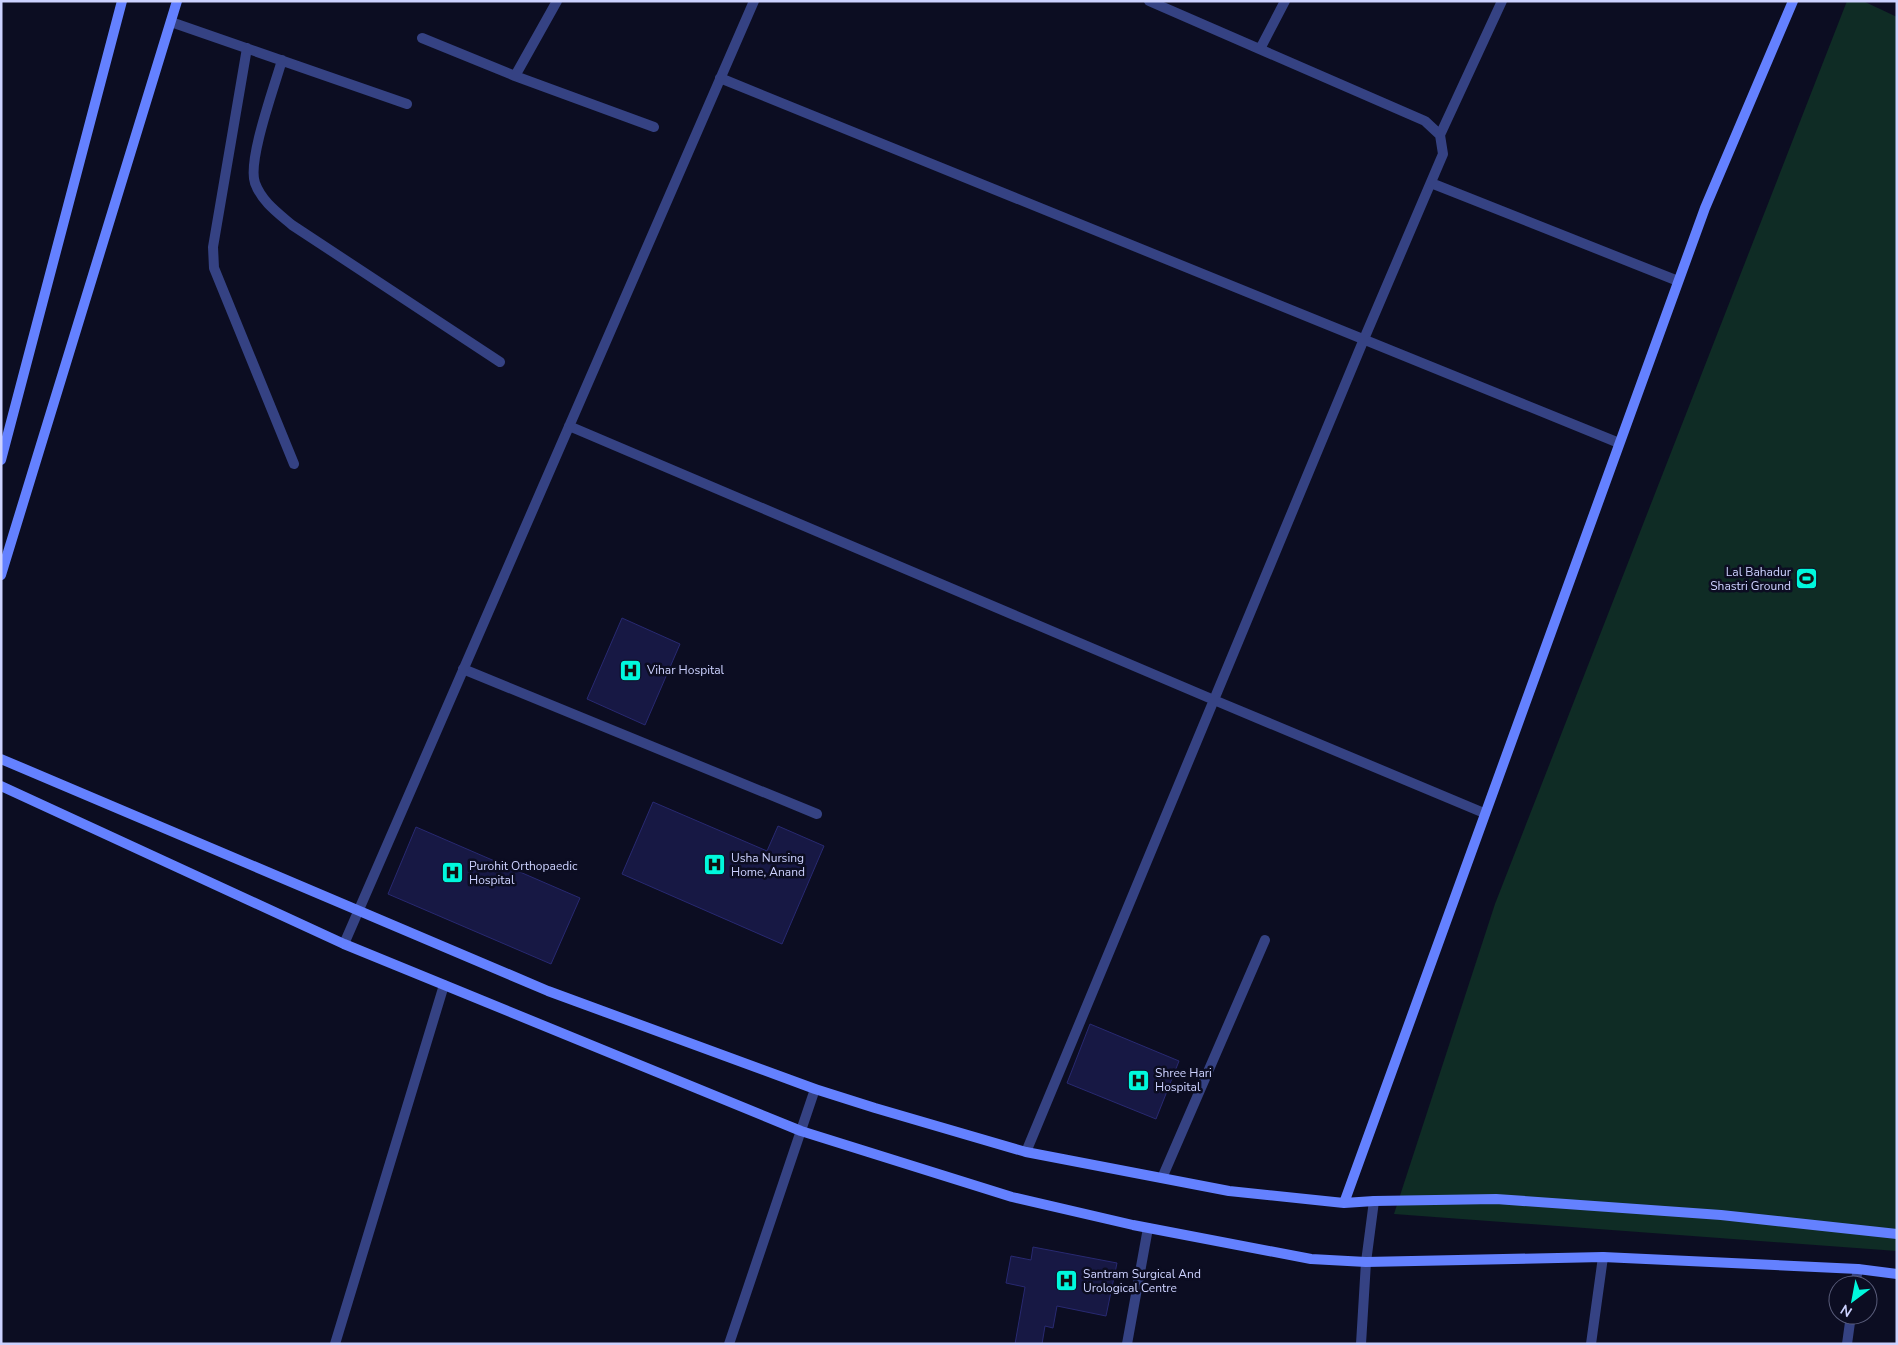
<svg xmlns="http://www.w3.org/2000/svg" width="1898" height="1345" font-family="'Nunito Sans',sans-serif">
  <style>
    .green { fill: #0f2c25 }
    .building { fill: #171844; stroke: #282971 }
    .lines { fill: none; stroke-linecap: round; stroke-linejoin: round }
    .lane { stroke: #354283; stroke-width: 10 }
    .street { stroke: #354283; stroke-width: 10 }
    .secondary { stroke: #6481ff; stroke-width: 10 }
    .labels { text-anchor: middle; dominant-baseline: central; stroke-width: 5; stroke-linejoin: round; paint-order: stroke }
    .poi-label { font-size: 12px; fill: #cdd2ff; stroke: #0c0d22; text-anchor: start }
  </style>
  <rect width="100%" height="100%" fill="#0c0d22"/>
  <path class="green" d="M1847 1H1863L1897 17V1251L1394 1214 1495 904Z"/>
  <path class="building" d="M622 618 680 644 645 725 587 699Z
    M653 802 767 851 778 826 824 846 782 944 622 874Z
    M416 827 580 898 551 964 388 894Z
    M1090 1024 1179 1061 1156 1119 1067 1083Z
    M1033 1247 1117 1263 1106 1316 1057 1306 1053 1328 1045 1326 1042 1344H1015L1025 1287 1006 1283 1011 1256 1031 1260Z"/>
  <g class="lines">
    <path class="lane" d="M171 22 407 104
      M247 48 213 247 214 268 294 464
      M282 60C275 85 247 161 255 183 262 202 278 213 292 225L500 362
      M463 669 817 814
      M335 1344 444 985"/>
    <path class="street" d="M422 38 515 76 654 127
      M1260 49 1285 1
      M515 76 557 1
      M720 78 1619 443
      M1440 135 1502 1
      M1431 183 1678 281
      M569 426 1214 700 1484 813
      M344 944 754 1
      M1026 1152 1364 339 1443 154 1440 135 1425 121 1149 1
      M1162 1178 1265 940
      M1855 1285 1858 1269
      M729 1344 815 1089
      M1127 1344 1148 1228
      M1361 1344 1366 1262 1374 1201
      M1591 1344 1603 1257
      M1847 1344 1851 1315"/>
    <path class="secondary" d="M1 460 122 1
      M1 575 177 1
      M1 759 548 991 815 1089 875 1108 1026 1152 1229 1191 1344 1203 1374 1201 1496 1199 1721 1215 1897 1234
      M1 786 344 944 801 1131 1012 1197 1133 1225 1311 1259 1366 1262 1603 1257 1858 1269 1897 1274
      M1344 1203 1705 208 1793 1"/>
  </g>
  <defs>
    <symbol id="stadium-square" viewBox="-11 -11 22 22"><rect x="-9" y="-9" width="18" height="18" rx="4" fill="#00f8dd" stroke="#0c0d22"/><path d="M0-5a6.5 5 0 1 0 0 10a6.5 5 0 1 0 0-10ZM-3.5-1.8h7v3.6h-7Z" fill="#111"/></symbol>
    <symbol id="hospital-square" viewBox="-11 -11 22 22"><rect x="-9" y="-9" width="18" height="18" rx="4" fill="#00f8dd" stroke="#0c0d22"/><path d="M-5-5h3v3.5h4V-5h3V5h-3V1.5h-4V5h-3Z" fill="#111"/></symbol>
  </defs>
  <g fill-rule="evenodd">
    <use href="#stadium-square" x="1794" y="566" width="25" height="25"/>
    <use href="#hospital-square" x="618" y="658" width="25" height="25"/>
    <use href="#hospital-square" x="702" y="852" width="25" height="25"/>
    <use href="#hospital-square" x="440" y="860" width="25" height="25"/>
    <use href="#hospital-square" x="1126" y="1068" width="25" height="25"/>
    <use href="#hospital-square" x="1054" y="1268" width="25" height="25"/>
  </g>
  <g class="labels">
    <g class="poi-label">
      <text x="1791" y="572" text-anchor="end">Lal Bahadur<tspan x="1791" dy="14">Shastri Ground</tspan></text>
      <text x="647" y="670">Vihar Hospital</text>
      <text x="731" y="858">Usha Nursing<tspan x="731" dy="14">Home, Anand</tspan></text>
      <text x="469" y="866">Purohit Orthopaedic<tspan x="469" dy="14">Hospital</tspan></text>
      <text x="1155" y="1073">Shree Hari<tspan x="1155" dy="14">Hospital</tspan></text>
      <text x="1083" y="1274">Santram Surgical And<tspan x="1083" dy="14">Urological Centre</tspan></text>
    </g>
  </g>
  <rect width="1898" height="1345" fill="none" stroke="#cdd2ff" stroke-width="5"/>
  <g transform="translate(1853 1300) rotate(212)"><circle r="24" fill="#0c0d22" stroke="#595c7a"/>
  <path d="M0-4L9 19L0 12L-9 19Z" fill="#00f8dd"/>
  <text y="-8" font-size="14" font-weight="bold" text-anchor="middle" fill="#cdd2ff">N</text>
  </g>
</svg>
